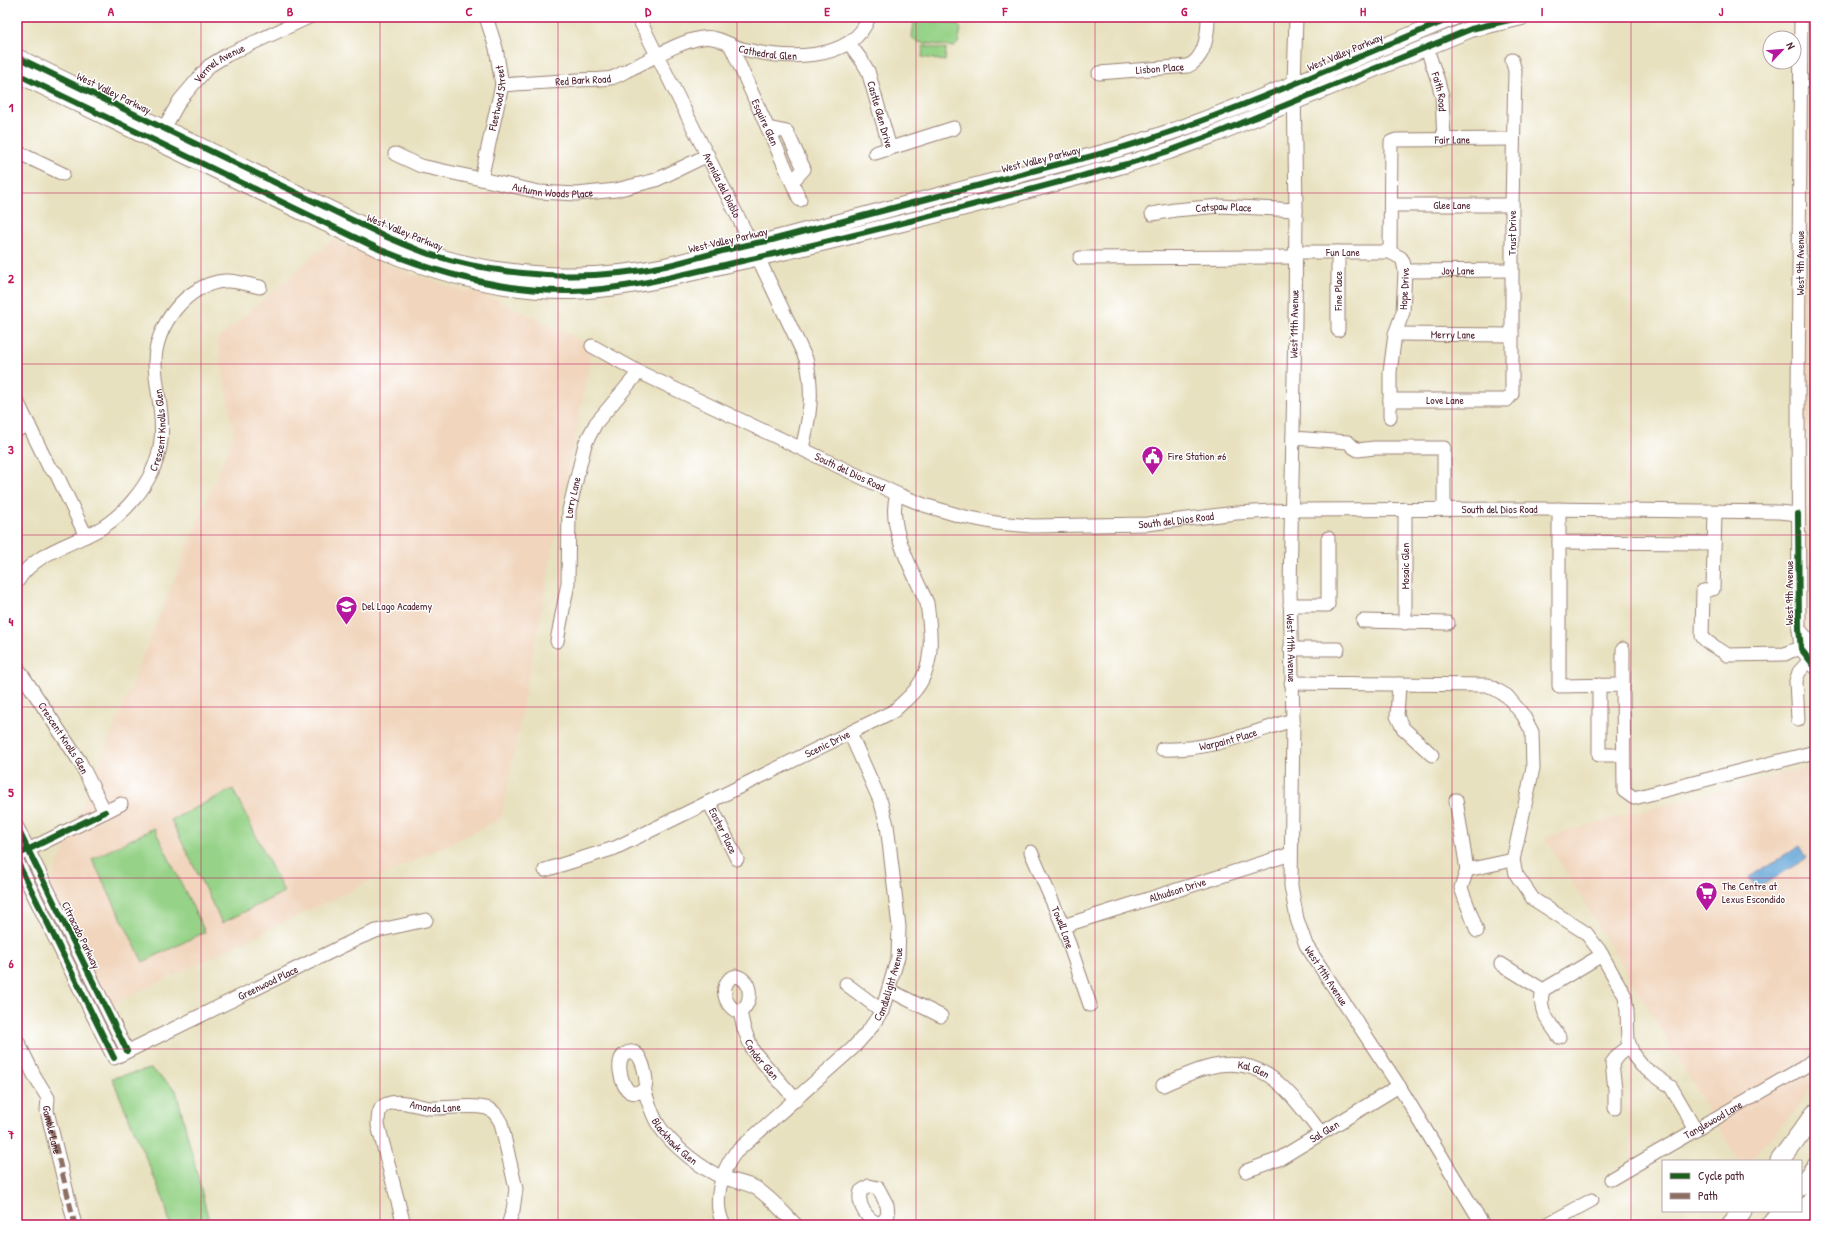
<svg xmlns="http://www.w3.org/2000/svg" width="1832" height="1242" font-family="'Patrick Hand',sans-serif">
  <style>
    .built { fill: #f1d5bd }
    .green { fill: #96d388; stroke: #70795a }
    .water { fill: #63a5d7; stroke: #566281 }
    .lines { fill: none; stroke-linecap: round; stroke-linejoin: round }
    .minor-casing { stroke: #998075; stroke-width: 15 }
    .major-casing { stroke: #998075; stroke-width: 18 }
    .highway-casing { stroke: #998075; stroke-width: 21 }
    .minor { stroke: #fff; stroke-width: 13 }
    .major { stroke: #fff; stroke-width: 16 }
    .highway { stroke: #fff; stroke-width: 19 }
    .quiet { stroke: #8d6e63; stroke-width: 5; stroke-dasharray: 10 5; stroke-linecap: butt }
    .cycleway-casing { stroke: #fff; stroke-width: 8 }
    .cycleway { stroke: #1b5e20; stroke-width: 6 }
    .grid { fill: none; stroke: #c2185b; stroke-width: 1; stroke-opacity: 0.55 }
    .labels { text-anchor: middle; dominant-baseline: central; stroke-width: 3; stroke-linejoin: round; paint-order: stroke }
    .street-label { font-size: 11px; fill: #4a1f2b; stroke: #fff }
    .poi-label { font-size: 11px; fill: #4a1f2b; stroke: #fff; text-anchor: start }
    .neatline { fill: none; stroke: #c2185b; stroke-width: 1.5 }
    .grid-label { font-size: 13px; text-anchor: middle; font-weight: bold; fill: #c2185b }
  </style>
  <rect width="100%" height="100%" fill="#fff"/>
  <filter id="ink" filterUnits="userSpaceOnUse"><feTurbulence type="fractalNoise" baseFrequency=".025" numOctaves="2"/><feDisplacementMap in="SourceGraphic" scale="8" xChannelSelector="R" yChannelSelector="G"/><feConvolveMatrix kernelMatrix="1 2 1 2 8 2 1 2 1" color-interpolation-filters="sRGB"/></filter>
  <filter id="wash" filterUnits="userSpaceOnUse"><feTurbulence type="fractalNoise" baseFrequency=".012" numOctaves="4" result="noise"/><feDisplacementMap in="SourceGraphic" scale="16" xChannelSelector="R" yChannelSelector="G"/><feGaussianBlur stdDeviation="0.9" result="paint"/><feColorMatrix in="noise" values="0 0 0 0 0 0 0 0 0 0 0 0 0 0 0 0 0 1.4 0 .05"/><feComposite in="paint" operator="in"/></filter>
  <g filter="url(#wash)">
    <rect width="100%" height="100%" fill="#e8e1bf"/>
    <path class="built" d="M1801 17H1815V667L1801 649Z
      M332 240 395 268 451 287 483 293 592 346 501 819 90 1015 39 911 234 434 217 340Z
      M1807 767H1815V1058L1804 1067 1813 1083 1794 1113 1749 1161H1739L1545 837Z"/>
    <path class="green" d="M919 19 957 24 961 29 958 43 954 47 916 42 912 37 914 22Z
      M923 46 946 49 945 61 922 57Z
      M233 789 284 892 222 923 171 820Z
      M154 828 205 932 143 962 92 859Z
      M151 1069 176 1090 210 1225H170L165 1203 112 1078Z"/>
    <path class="water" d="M1800 846 1807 858 1756 889 1749 877Z"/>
  </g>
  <g filter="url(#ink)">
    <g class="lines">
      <defs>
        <g id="minor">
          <path id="s1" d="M638 17 751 243 806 359C814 391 810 417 802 448"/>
          <path id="s2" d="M1296 17 1294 84 1296 210 1295 321 1290 590 1293 720 1291 886 1297 919 1306 945 1399 1086 1483 1225"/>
          <path d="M1801 17 1798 394 1799 629 1801 649 1815 667"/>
          <path id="s3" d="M849 43 862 61 868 71 890 148"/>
          <path id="s4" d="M730 44 800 200"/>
          <path id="s5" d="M1426 46 1438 81 1442 96 1444 140"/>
          <path id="s6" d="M1099 73 1188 66C1205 58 1208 35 1208 17"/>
          <path id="s7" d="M502 85C527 83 553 82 578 80 588 79 601 80 611 78 618 76 624 72 630 69 654 58 677 42 702 38 716 35 730 46 743 49 782 59 852 64 869 17"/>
          <path d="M768 128 787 132 804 169 792 182"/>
          <path id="s8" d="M159 137 180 100 209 66 227 55 309 17"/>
          <path d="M17 152 63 174"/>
          <path d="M875 153 954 128"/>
          <path id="s9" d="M395 154 421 166 481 179 539 192 577 194 616 190 656 180 708 155"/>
          <path id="s10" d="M481 179 502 85 496 48 486 17"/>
          <path id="s11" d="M1391 205H1512"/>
          <path id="s12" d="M1152 214 1175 210 1220 206 1296 210"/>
          <path id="s13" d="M1295 252H1390"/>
          <path d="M1338 252V330"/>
          <path d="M1080 258 1295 257"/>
          <path id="s14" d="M1405 271 1512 270"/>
          <path id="s15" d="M1395 334 1512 335"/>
          <path id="s16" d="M592 346 639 372 897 494 924 505 961 516 996 523 1032 526 1147 524 1236 513 1292 510 1545 509 1779 512 1798 514"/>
          <path id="s17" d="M1390 400H1507L1512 394V205L1515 71 1512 60"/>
          <path d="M17 401 49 467 56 473 86 536"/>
          <path id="s18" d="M1390 417V372L1395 334 1403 312 1405 271 1403 261 1401 258 1390 252 1391 142 1396 140 1513 139"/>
          <path d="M17 430 29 425"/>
          <path d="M1293 438 1348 442 1353 447 1358 450 1374 448H1444V509"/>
          <path d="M1405 509V623"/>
          <path d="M1559 509V686L1623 685 1624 791 1634 798 1815 752"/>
          <path d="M1715 512 1713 589 1703 591 1702 636C1707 645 1720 648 1727 655L1785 654 1791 651 1801 649"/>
          <path d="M1559 542 1714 543"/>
          <path id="s19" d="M17 582C35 551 74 545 103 527 114 520 125 510 134 499 148 483 159 461 161 440 164 414 156 390 155 364 154 327 186 284 225 281 236 280 249 285 260 287"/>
          <path d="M1290 605H1328V538"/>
          <path d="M1363 621 1448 623"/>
          <path d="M1799 629 1815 648"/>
          <path id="s20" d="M557 641 568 583 569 510 585 444 596 423 639 372"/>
          <path d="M1290 649H1338"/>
          <path id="s21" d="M17 667 80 762 105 812"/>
          <path d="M1291 683 1488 685 1507 696 1523 715 1532 732 1533 768 1513 860 1516 874 1533 899 1586 933 1599 950 1625 996 1627 1011 1628 1041 1634 1056 1642 1066 1671 1087 1696 1130"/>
          <path d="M1399 684 1397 716 1403 728 1432 755"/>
          <path d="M1599 685V755H1623"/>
          <path d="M1623 685V649"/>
          <path d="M1798 720 1796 681 1799 672 1810 660"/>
          <path id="s22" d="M1162 749C1208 751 1250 733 1293 720"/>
          <path d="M1456 800 1467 870 1513 860"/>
          <path id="s23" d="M709 802 737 859"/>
          <path d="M17 827 127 1051"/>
          <path id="s24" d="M1031 852 1063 926 1090 1005"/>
          <path d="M20 854 121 804"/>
          <path id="s25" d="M17 861 114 1058 361 937 376 931 426 920"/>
          <path id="s26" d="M545 870 615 848 894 711C901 704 910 697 916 689 935 665 931 632 927 603 914 573 886 527 897 494"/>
          <path d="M1467 870 1461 888 1477 931"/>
          <path id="s27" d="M1063 926 1291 854"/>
          <path d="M1501 964 1543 990 1602 955"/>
          <path d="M736 976C753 980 753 1003 740 1012 724 1009 717 981 736 976Z"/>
          <path d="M846 984 882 1011"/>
          <path d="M889 990 941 1016"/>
          <path d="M1543 990C1537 1010 1549 1021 1559 1037"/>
          <path id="s28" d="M740 1012 744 1029 753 1051 796 1100"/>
          <path id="s29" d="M17 1040 35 1077 48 1098 47 1111 75 1225"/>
          <path id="s30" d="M1163 1085C1177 1079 1191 1072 1206 1068 1264 1051 1290 1093 1321 1133"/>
          <path id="s31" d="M644 1091C640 1092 634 1094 630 1092 621 1086 615 1060 625 1054 640 1044 645 1071 646 1081 646 1085 644 1089 645 1092 649 1104 652 1115 659 1126 673 1146 701 1169 724 1178 734 1181 747 1183 756 1188 771 1198 783 1212 796 1225"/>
          <path d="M1615 1108V1089L1612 1063 1618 1055 1630 1046"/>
          <path id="s32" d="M1246 1171 1279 1159 1399 1086"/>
          <path id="s33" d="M1611 1179 1804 1067 1815 1058"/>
          <path d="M869 1186 878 1188 887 1205 888 1215 882 1223C868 1224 856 1203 861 1191Z"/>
          <path id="s34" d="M404 1225 378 1125C378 1117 378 1107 387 1104 400 1099 416 1106 430 1108 448 1109 468 1104 486 1108 494 1110 497 1116 501 1123L516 1189 513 1210 508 1225"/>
          <path id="s35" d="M724 1225C712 1204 721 1171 735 1153L853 1048 869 1030 882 1011 898 957 899 927 887 825 881 803 850 733"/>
          <path d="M1546 1225 1592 1200"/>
        </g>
        <path id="major" d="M17 57 387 237C401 243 415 249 429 254 505 278 588 282 665 266 700 258 733 246 768 241L1059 164C1141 146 1217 116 1294 84 1348 62 1401 39 1454 17
          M17 74 381 250C442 275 505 292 572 291 633 289 683 274 742 261 871 233 999 198 1127 164L1169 151 1215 134 1471 29 1522 17"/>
        <path id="highway" d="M1780 1161 1815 1114
          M1801 1186 1815 1168
          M1731 1225 1742 1211
          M1770 1225 1781 1211
          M1793 1225 1815 1197"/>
      </defs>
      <use href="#minor" class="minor-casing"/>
      <use href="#major" class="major-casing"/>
      <use href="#highway" class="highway-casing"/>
      <use href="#minor" class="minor"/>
      <use href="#major" class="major"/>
      <use href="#highway" class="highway"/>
      <path class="quiet" d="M48 1115 75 1225"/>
      <defs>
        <path id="cycleway" d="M17 57 387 237C401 243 415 249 429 254 505 278 588 282 665 266 700 258 733 246 768 241L1059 164C1141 146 1217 116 1294 84 1348 62 1401 39 1454 17
          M17 74 381 250C442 275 505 292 572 291 633 289 683 274 742 261 871 233 999 198 1127 164L1169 151 1215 134 1471 29 1522 17
          M1798 514 1799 629 1801 649 1815 667
          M17 827 127 1051
          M17 855 105 812
          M17 861 114 1058"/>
      </defs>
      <use href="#cycleway" class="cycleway-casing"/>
      <use href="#cycleway" class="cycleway"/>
    </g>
  </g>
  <path class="grid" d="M201 17V1225M380 17V1225M558 17V1225M737 17V1225M916 17V1225M1095 17V1225M1274 17V1225M1452 17V1225M1631 17V1225M17 193H1815M17 364H1815M17 535H1815M17 707H1815M17 878H1815M17 1049H1815"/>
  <defs>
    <symbol id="civic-pin" viewBox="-11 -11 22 30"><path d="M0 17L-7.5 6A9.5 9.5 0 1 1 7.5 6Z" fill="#b5179e" stroke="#fff"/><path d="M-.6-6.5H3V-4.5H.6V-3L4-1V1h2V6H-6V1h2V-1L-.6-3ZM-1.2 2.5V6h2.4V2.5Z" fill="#fff"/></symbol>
    <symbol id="school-pin" viewBox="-11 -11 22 30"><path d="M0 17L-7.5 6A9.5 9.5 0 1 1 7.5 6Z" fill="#b5179e" stroke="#fff"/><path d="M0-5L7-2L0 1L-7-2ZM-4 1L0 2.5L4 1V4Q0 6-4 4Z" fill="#fff"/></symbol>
    <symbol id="supermarket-pin" viewBox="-11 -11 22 30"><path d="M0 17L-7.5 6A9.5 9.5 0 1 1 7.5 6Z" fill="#b5179e" stroke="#fff"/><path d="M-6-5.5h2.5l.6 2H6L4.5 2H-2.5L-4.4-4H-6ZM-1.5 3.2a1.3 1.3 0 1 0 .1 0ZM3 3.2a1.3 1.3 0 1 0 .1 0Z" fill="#fff"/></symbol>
  </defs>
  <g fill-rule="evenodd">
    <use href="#civic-pin" x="1140" y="444" width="25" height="34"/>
    <use href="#school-pin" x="334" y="594" width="25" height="34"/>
    <use href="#supermarket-pin" x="1694" y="880" width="25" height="34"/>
  </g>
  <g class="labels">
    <g class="street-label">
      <text stroke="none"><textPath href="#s7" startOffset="277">Cathedral Glen</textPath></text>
      <text transform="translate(1345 52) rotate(-23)">West Valley Parkway</text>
      <text stroke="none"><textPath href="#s8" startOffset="97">Vermel Avenue</textPath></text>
      <text stroke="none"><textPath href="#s6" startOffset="61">Lisbon Place</textPath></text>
      <text stroke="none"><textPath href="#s7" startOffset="81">Red Bark Road</textPath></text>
      <text stroke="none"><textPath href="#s5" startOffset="48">Faith Road</textPath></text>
      <text transform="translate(114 93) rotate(26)">West Valley Parkway</text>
      <text stroke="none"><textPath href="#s10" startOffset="83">Fleetwood Street</textPath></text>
      <text stroke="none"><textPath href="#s3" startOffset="79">Castle Glen Drive</textPath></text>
      <text stroke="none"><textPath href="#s4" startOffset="86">Esquire Glen</textPath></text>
      <text stroke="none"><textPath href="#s18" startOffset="346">Fair Lane</textPath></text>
      <text transform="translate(1041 159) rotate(-14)">West Valley Parkway</text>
      <text stroke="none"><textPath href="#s1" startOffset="188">Avenida del Diablo</textPath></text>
      <text stroke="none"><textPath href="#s9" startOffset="163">Autumn Woods Place</textPath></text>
      <text stroke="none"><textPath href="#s11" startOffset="61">Glee Lane</textPath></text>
      <text stroke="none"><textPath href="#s12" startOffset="72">Catspaw Place</textPath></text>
      <text transform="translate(405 232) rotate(22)">West Valley Parkway</text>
      <text transform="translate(1512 233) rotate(-90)">Trust Drive</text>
      <text transform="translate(728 240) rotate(-13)">West Valley Parkway</text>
      <text stroke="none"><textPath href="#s13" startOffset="48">Fun Lane</textPath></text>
      <text transform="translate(1800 263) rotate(-90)">West 9th Avenue</text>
      <text stroke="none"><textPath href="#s14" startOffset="53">Joy Lane</textPath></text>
      <text stroke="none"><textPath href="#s18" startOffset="130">Hope Drive</textPath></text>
      <text transform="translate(1338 291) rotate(-90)">Fine Place</text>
      <text transform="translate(1294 324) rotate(-89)">West 11th Avenue</text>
      <text stroke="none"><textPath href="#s15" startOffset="58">Merry Lane</textPath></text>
      <text stroke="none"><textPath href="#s17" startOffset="55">Love Lane</textPath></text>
      <text stroke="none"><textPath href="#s19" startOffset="221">Crescent Knolls Glen</textPath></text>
      <text stroke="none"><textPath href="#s16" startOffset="287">South del Dios Road</textPath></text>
      <text stroke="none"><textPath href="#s20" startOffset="145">Lorry Lane</textPath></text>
      <text stroke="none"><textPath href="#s16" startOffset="947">South del Dios Road</textPath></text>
      <text stroke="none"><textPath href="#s16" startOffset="623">South del Dios Road</textPath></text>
      <text transform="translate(1405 566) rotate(-90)">Mosaic Glen</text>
      <text transform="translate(1789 593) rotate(-90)">West 9th Avenue</text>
      <text stroke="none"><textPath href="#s2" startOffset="631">West 11th Avenue</textPath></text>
      <text stroke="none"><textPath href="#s21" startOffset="85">Crescent Knolls Glen</textPath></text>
      <text stroke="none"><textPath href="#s22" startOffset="67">Warpaint Place</textPath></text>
      <text stroke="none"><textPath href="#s26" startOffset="310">Scenic Drive</textPath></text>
      <text stroke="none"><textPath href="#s23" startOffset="32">Easter Place</textPath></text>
      <text stroke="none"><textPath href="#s27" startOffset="120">Alhudson Drive</textPath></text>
      <text stroke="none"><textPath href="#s24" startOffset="82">Towell Lane</textPath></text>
      <text transform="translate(81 935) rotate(64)">Citracado Parkway</text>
      <text stroke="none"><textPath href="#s2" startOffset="967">West 11th Avenue</textPath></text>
      <text stroke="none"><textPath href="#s25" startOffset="391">Greenwood Place</textPath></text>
      <text stroke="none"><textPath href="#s35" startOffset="309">Candlelight Avenue</textPath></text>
      <text stroke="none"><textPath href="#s28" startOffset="53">Condor Glen</textPath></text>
      <text stroke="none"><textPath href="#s30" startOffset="95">Kal Glen</textPath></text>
      <text stroke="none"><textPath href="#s34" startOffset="177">Amanda Lane</textPath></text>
      <text stroke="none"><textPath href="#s33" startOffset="118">Tanglewood Lane</textPath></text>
      <text stroke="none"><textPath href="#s29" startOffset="98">Gamble Lane</textPath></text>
      <text stroke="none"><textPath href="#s32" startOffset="88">Sal Glen</textPath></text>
      <text stroke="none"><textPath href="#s31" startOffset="168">Blackhawk Glen</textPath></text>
    </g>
    <g class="poi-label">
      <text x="1168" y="456">Fire Station #6</text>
      <text x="362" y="606">Del Lago Academy</text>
      <text x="1722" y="886">The Centre at<tspan x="1722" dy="13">Lexus Escondido</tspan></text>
    </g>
  </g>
  <rect width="1832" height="1242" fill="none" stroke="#fff" stroke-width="44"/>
  <rect x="1662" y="1160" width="140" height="52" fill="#ffffff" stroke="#b7a5aa"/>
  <rect x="1670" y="1173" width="20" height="6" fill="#1b5e20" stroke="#b7a5aa"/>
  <text x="1698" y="1180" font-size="12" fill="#4a1f2b">Cycle path</text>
  <rect x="1670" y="1193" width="20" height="6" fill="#8d6e63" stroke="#b7a5aa"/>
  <text x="1698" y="1200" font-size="12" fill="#4a1f2b">Path</text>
  <g transform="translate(1782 50) rotate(64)"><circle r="19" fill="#ffffff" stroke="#b7a5aa"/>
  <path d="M0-3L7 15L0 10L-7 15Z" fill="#b5179e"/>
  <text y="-6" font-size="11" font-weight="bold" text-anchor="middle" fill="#4a1f2b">N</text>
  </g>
  <rect x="22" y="22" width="1788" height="1198" class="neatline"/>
  <g class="grid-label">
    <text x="111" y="16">A</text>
    <text x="290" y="16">B</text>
    <text x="469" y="16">C</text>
    <text x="648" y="16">D</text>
    <text x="827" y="16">E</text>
    <text x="1005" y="16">F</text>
    <text x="1184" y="16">G</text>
    <text x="1363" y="16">H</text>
    <text x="1542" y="16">I</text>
    <text x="1721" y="16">J</text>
    <text x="11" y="112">1</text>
    <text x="11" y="283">2</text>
    <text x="11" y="454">3</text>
    <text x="11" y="626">4</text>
    <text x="11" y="797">5</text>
    <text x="11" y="968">6</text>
    <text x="11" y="1139">7</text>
  </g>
</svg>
